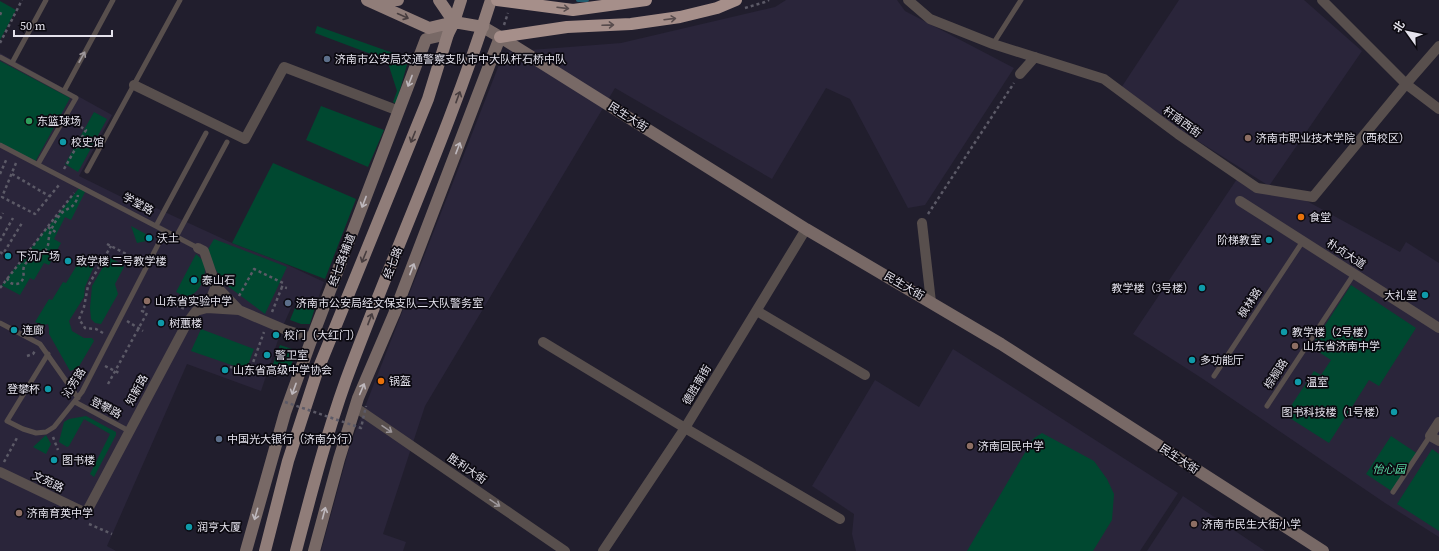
<svg xmlns="http://www.w3.org/2000/svg" width="1439" height="551" font-family="'Source Serif 4','Noto Sans SC',serif">
  <style>
    .built { fill: #2a253a }
    .green { fill: #004830 }
    .lines { fill: none; stroke-linecap: round; stroke-linejoin: round }
    .stream { stroke: #225c6e; stroke-width: 4 }
    .path { stroke: #5c5a67; stroke-width: 2.5; stroke-dasharray: 3 3; stroke-linecap: butt }
    .lane { stroke: #584f4d; stroke-width: 5 }
    .street { stroke: #584f4d; stroke-width: 10 }
    .secondary { stroke: #786966; stroke-width: 12 }
    .primary { stroke: #907d79; stroke-width: 12 }
    .highway { stroke: #a68f8a; stroke-width: 12 }
    .path-bridge { stroke: #5c5a67; stroke-width: 2.5; stroke-dasharray: 3 3; stroke-linecap: butt }
    .highway-bridge { stroke: #a68f8a; stroke-width: 12 }
    .oneway { stroke: #584c4d }
    .oneway2 { stroke: #473d3f }
    .oneway3 { stroke: #9e989c }
    .oneway4 { stroke: #beb8bd }
    .service-dot { fill: #5c6f8a; stroke: #0b0910; stroke-width: 1.5 }
    .leisure-dot { fill: #2e9e5b; stroke: #0b0910; stroke-width: 1.5 }
    .education-dot { fill: #8d6e63; stroke: #0b0910; stroke-width: 1.5 }
    .culture-dot { fill: #0f9aa8; stroke: #0b0910; stroke-width: 1.5 }
    .food-dot { fill: #e8710a; stroke: #0b0910; stroke-width: 1.5 }
    .labels { text-anchor: middle; dominant-baseline: central; stroke-width: 3.5; stroke-linejoin: round; paint-order: stroke }
    .poi-label { font-size: 11px; fill: #e4e2ec; stroke: #0b0910; text-anchor: start }
    .street-label { font-size: 11px; fill: #e4e2ec; stroke: #0b0910 }
    .park-label { font-size: 11px; font-style: italic; fill: #5bdea8; stroke: #0b0910 }
  </style>
  <rect width="100%" height="100%" fill="#211e2d"/>
  <path class="built" d="M786 0H897L905 11 1014 68 925 205 908 208 850 99 826 88 772 179 615 88 425 406 383 534 406 542 403 551H321L350 445 504 52 621 43 775 7Z
    M1179 0H1304L1362 51 1269 186 1119 91Z
    M0 53 112 115 79 176 148 210 156 208 232 243 279 261 324 282 316 304 296 297 282 328 261 391 187 364 107 546 116 551H0Z
    M1239 176 1257 188 1294 194 1400 252 1406 242 1439 263V537L1385 503 1203 379 1133 334Z
    M953 349 1178 493 1140 551H856L852 534 854 514 812 486 875 380 919 407Z
    M1183 496 1265 551H1147Z"/>
  <path class="green" d="M0 1 16 10 0 40Z
    M317 26 393 53 408 61 396 104 393 102 397 91 387 60 315 33Z
    M0 61 70 98 35 162 0 144Z
    M321 106 384 130 368 167 306 140Z
    M94 112 107 119 78 172 65 164Z
    M273 163 356 199 325 279 232 243Z
    M80 187 86 190 71 220 65 217 54 239 61 243 49 265 44 263 34 280 30 278 20 295 3 286 2 285 7 278Z
    M131 226 155 239 137 243Z
    M214 239 287 267 265 314 225 284 212 264 207 251Z
    M196 254C198 256 201 258 203 261 209 272 200 297 185 296 182 296 179 293 176 292Z
    M110 258 122 264 124 267 115 284 118 294 101 324 95 323 91 319 90 308 92 286 107 260Z
    M85 259 95 264 85 287 84 297 69 321 72 331 84 338H92L94 341 78 368 70 371 49 334V328L48 324 44 325 35 322 49 299 52 300 63 282 66 283 77 265 81 267Z
    M1351 285 1416 328 1379 386 1369 380 1329 443 1285 415 1314 371 1321 375 1331 360 1311 347Z
    M299 298 316 304 310 324H301L290 320Z
    M201 329 254 349 246 370 191 351Z
    M280 345 292 349 295 355 288 374 272 367Z
    M86 416 116 432V435L94 477 90 474 110 434 84 419 69 446 67 447 59 442 64 422 69 419Z
    M1042 433 1094 461 1107 479 1114 494 1112 520 1093 551H967L1033 439Z
    M46 435 51 444 46 454 33 447Z
    M1391 436 1418 454 1393 492 1366 474Z
    M1432 449 1439 454V531L1397 504Z"/>
  <g class="lines">
    <path class="stream" d="M578 0H587"/>
    <path class="path" d="M745 8 765 2 769 0
      M0 15 2 10
      M504 25 508 13
      M0 43 22 0
      M16 163 2 197 35 214 59 185
      M64 169 86 130 81 127
      M0 174 7 158
      M12 174 49 196
      M928 214 1014 83
      M0 219 3 213
      M48 227 57 233
      M0 241 13 218
      M107 244 140 261
      M0 252 3 254 22 223
      M7 278 9 282C16 286 21 284 24 277 20 256 36 262 45 251 49 246 48 243 49 237 50 230 56 220 60 215 67 206 75 210 78 195
      M0 288 74 193
      M239 296 254 269 283 283 282 287
      M170 303 185 309
      M272 312 282 287 287 288
      M127 321 143 331
      M103 333 96 329 85 328 79 319 84 307 88 286 111 246
      M27 356 33 354 35 351
      M105 366 119 373
      M230 367 250 371 264 332
      M108 384 147 313 142 311 145 306
      M53 437 58 450
      M4 462 18 436
      M89 524 112 534"/>
    <path class="lane" d="M993 44 1021 0
      M0 57 76 98 38 164
      M12 63 46 0
      M64 91 113 0
      M0 145 198 248
      M87 171 180 0
      M156 226 206 133
      M176 237 227 142
      M0 323 40 344 78 398
      M48 354 7 421 23 429 36 433 46 432 54 427 82 392 165 231
      M1214 376 1303 241
      M75 402 129 431
      M1267 406 1354 274
      M1393 492 1430 436"/>
    <path class="street" d="M908 0 930 19 993 44 1104 79 1178 134 1257 188 1313 197 1406 84 1439 46
      M1322 0 1406 84 1439 109
      M1020 74 1035 57
      M134 85 245 139 284 67 399 111
      M1240 201 1439 328
      M922 223 931 302
      M198 248 204 251 216 286 239 310
      M207 308 239 310 286 330 312 338
      M757 311 865 375
      M543 342 685 428 840 519
      M355 407 565 551
      M1439 422 1430 436 1439 441
      M0 472 86 513 187 323 196 311 207 308 216 286
      M603 551 685 428 806 229"/>
    <path class="secondary" d="M483 27 500 37 806 229 1001 344 1323 551
      M246 551 285 413 312 338 426 39 448 34
      M314 551 339 459 358 398 394 314 500 37"/>
    <path class="primary" d="M367 0 429 28 454 22 483 27
      M375 0H398
      M439 0 454 22
      M265 551 288 461 317 372 428 99 448 34 454 22 461 0
      M296 551C311 494 326 436 346 380 393 253 450 130 491 0"/>
    <path class="highway" d="M500 37 567 27 631 24 680 17 717 8 736 0"/>
    <path class="path-bridge" d="M285 402 361 428 366 406"/>
    <path class="highway-bridge" d="M497 0 573 10 646 0"/>
  </g>
  <defs><path id="oneway-shaft" d="M-6 0H5M1.5-3L5.5 0L1.5 3" fill="none" stroke-width="1.6" stroke-linecap="round" stroke-linejoin="round"/></defs>
  <g class="oneway">
    <use href="#oneway-shaft" transform="translate(563 8) rotate(7)"/>
    <use href="#oneway-shaft" transform="translate(670 19) rotate(-7)"/>
    <use href="#oneway-shaft" transform="translate(608 25) rotate(-2)"/>
  </g>
  <g class="oneway2">
    <use href="#oneway-shaft" transform="translate(403 16) rotate(24)"/>
    <use href="#oneway-shaft" transform="translate(458 97) rotate(-70)"/>
    <use href="#oneway-shaft" transform="translate(413 137) rotate(112)"/>
    <use href="#oneway-shaft" transform="translate(364 257) rotate(112)"/>
    <use href="#oneway-shaft" transform="translate(370 319) rotate(-69)"/>
  </g>
  <g class="oneway3">
    <use href="#oneway-shaft" transform="translate(82 57) rotate(-61)"/>
    <use href="#oneway-shaft" transform="translate(387 429) rotate(34)"/>
    <use href="#oneway-shaft" transform="translate(495 503) rotate(34)"/>
  </g>
  <g class="oneway4">
    <use href="#oneway-shaft" transform="translate(410 81) rotate(111)"/>
    <use href="#oneway-shaft" transform="translate(458 148) rotate(-69)"/>
    <use href="#oneway-shaft" transform="translate(364 202) rotate(111)"/>
    <use href="#oneway-shaft" transform="translate(412 269) rotate(-69)"/>
    <use href="#oneway-shaft" transform="translate(294 389) rotate(110)"/>
    <use href="#oneway-shaft" transform="translate(362 389) rotate(-67)"/>
    <use href="#oneway-shaft" transform="translate(324 513) rotate(-75)"/>
    <use href="#oneway-shaft" transform="translate(256 514) rotate(106)"/>
  </g>
  <g class="service-dot">
    <circle cx="327" cy="59" r="4"/>
    <circle cx="288" cy="303" r="4"/>
    <circle cx="219" cy="439" r="4"/>
  </g>
  <circle class="leisure-dot" cx="29" cy="121" r="4"/>
  <g class="education-dot">
    <circle cx="1248" cy="138" r="4"/>
    <circle cx="147" cy="301" r="4"/>
    <circle cx="1295" cy="346" r="4"/>
    <circle cx="970" cy="446" r="4"/>
    <circle cx="19" cy="513" r="4"/>
    <circle cx="1194" cy="524" r="4"/>
  </g>
  <g class="culture-dot">
    <circle cx="63" cy="142" r="4"/>
    <circle cx="149" cy="238" r="4"/>
    <circle cx="1269" cy="240" r="4"/>
    <circle cx="8" cy="256" r="4"/>
    <circle cx="68" cy="261" r="4"/>
    <circle cx="194" cy="280" r="4"/>
    <circle cx="1202" cy="288" r="4"/>
    <circle cx="1425" cy="295" r="4"/>
    <circle cx="161" cy="323" r="4"/>
    <circle cx="14" cy="330" r="4"/>
    <circle cx="1284" cy="332" r="4"/>
    <circle cx="276" cy="335" r="4"/>
    <circle cx="267" cy="355" r="4"/>
    <circle cx="1192" cy="360" r="4"/>
    <circle cx="225" cy="370" r="4"/>
    <circle cx="1298" cy="382" r="4"/>
    <circle cx="48" cy="389" r="4"/>
    <circle cx="1394" cy="412" r="4"/>
    <circle cx="54" cy="460" r="4"/>
    <circle cx="189" cy="527" r="4"/>
  </g>
  <g class="food-dot">
    <circle cx="1301" cy="217" r="4"/>
    <circle cx="381" cy="381" r="4"/>
  </g>
  <g class="labels">
    <g class="poi-label">
      <text x="335" y="59">济南市公安局交通警察支队市中大队杆石桥中队</text>
      <text x="37" y="121">东篮球场</text>
      <text x="1256" y="138">济南市职业技术学院（西校区）</text>
      <text x="71" y="142">校史馆</text>
      <text x="1309" y="217">食堂</text>
      <text x="157" y="238">沃土</text>
      <text x="1261" y="240" text-anchor="end">阶梯教室</text>
      <text x="16" y="256">下沉广场</text>
      <text x="76" y="261">致学楼 二号教学楼</text>
      <text x="202" y="280">泰山石</text>
      <text x="1194" y="288" text-anchor="end">教学楼（3号楼）</text>
      <text x="1417" y="295" text-anchor="end">大礼堂</text>
      <text x="155" y="301">山东省实验中学</text>
      <text x="296" y="303">济南市公安局经文保支队二大队警务室</text>
      <text x="169" y="323">树蕙楼</text>
      <text x="22" y="330">连廊</text>
      <text x="1292" y="332">教学楼（2号楼）</text>
      <text x="284" y="335">校门（大红门）</text>
      <text x="1303" y="346">山东省济南中学</text>
      <text x="275" y="355">警卫室</text>
      <text x="1200" y="360">多功能厅</text>
      <text x="233" y="370">山东省高级中学协会</text>
      <text x="389" y="381">锅盔</text>
      <text x="1306" y="382">温室</text>
      <text x="40" y="389" text-anchor="end">登攀杯</text>
      <text x="1386" y="412" text-anchor="end">图书科技楼（1号楼）</text>
      <text x="227" y="439">中国光大银行（济南分行）</text>
      <text x="978" y="446">济南回民中学</text>
      <text x="62" y="460">图书楼</text>
      <text x="27" y="513">济南育英中学</text>
      <text x="1202" y="524">济南市民生大街小学</text>
      <text x="197" y="527">润亨大厦</text>
    </g>
    <g class="street-label">
      <text transform="translate(628 117) rotate(32)">民生大街</text>
      <text transform="translate(1182 122) rotate(36)">杆南西街</text>
      <text transform="translate(138 204) rotate(28)">学堂路</text>
      <text transform="translate(1346 254) rotate(33)">朴贞大道</text>
      <text transform="translate(342 260) rotate(-69)">经七路辅道</text>
      <text transform="translate(393 263) rotate(-69)">经七路</text>
      <text transform="translate(904 286) rotate(30)">民生大街</text>
      <text transform="translate(1250 303) rotate(-57)">枫林路</text>
      <text transform="translate(1276 374) rotate(-57)">棕榈路</text>
      <text transform="translate(74 383) rotate(-58)">沁芳路</text>
      <text transform="translate(697 385) rotate(-59)">德胜南街</text>
      <text transform="translate(137 390) rotate(-62)">知新路</text>
      <text transform="translate(106 408) rotate(27)">登攀路</text>
      <text transform="translate(1179 459) rotate(33)">民生大街</text>
      <text transform="translate(467 469) rotate(34)">胜利大街</text>
      <text transform="translate(48 482) rotate(25)">文苑路</text>
    </g>
    <g class="park-label">
      <text x="1389" y="469">怡心园</text>
    </g>
  </g>
  <g transform="translate(1407 32) rotate(303)" stroke="#0b0910" stroke-width="3" paint-order="stroke">
  <path d="M0-3L7 15L0 10L-7 15Z" fill="#e4e2ec"/>
  <text y="-6" font-size="11" font-weight="bold" text-anchor="middle" fill="#e4e2ec">北</text>
  </g>
  <path d="M14 30v6h98v-6" fill="none" stroke="#e4e2ec" stroke-width="2"/>
  <text x="20" y="30" font-size="12" fill="#e4e2ec" stroke="#0b0910" stroke-width="3" paint-order="stroke">50 m</text>
</svg>
